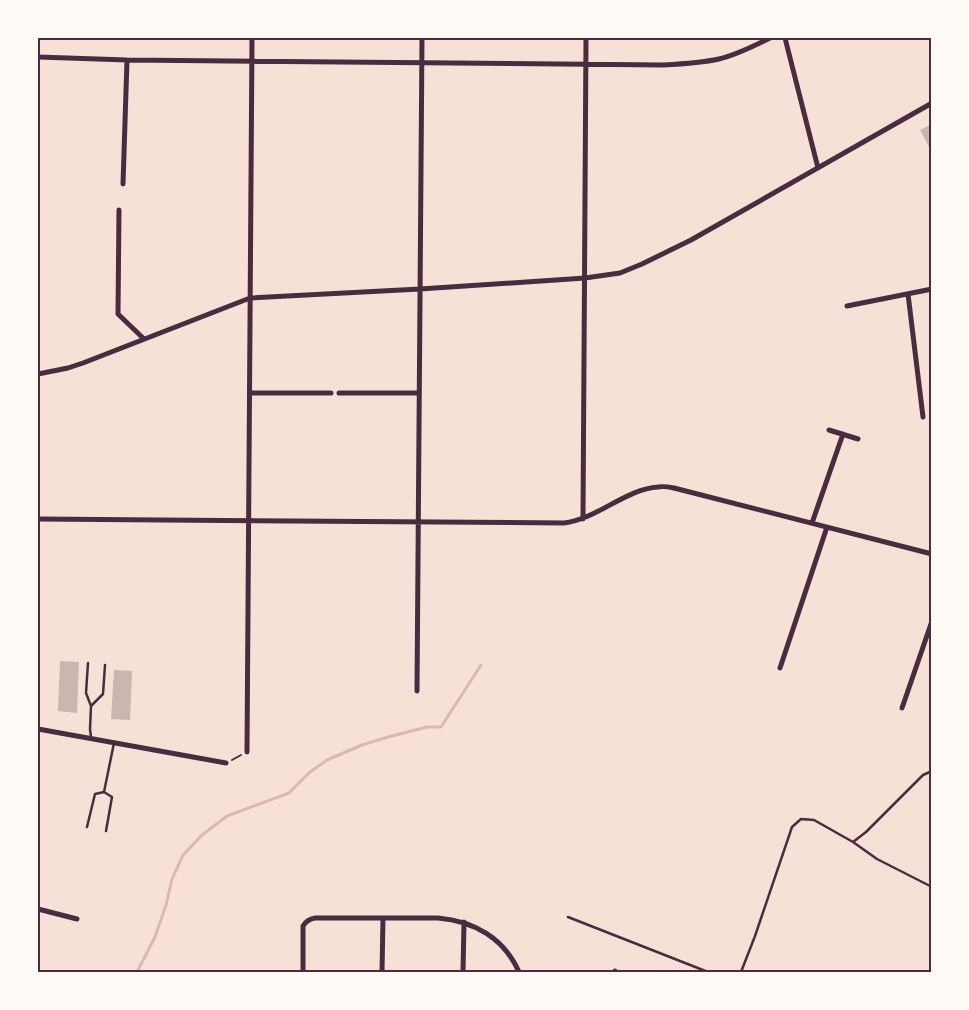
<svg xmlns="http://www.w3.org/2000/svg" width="969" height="1010" font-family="'Source Sans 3',sans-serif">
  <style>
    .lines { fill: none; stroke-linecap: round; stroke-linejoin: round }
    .stream { stroke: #dcb8b0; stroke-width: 3 }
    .building { fill: #ccb4b1 }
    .path { stroke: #4a2c40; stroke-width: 2 }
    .service { stroke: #4a2c40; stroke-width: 2.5 }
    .minor { stroke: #4a2c40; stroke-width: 5 }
    .neatline { fill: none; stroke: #4a2c40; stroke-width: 2 }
  </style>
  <rect width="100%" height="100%" fill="#f7e1d7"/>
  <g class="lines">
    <path class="stream" d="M137 972 155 937 166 905 172 879 183 855 202 835 227 816 289 793 310 772 327 760 362 745 388 737 427 727H441L481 665"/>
  </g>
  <path class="building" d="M932 124V146L929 147 920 130Z
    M60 661 79 662 77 713 58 711Z
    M114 670 132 671 130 720 111 719Z"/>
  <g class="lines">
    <path class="path" d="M232 760 241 755"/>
    <path class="service" d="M88 663 86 693 91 706 103 694 105 665
      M91 737 90 729 91 706
      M104 792 114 743
      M87 827 95 794 104 792 112 797 106 831
      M853 842 877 859 932 887
      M568 917 708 972
      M741 972 755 936 792 827 801 819 814 820 853 842 866 832 923 775 932 771"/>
    <path class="minor" d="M785 38 818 168
      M38 57 127 60 663 65C682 64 701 63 719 59 736 55 754 46 770 38
      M123 184 127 60
      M119 210 118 314 144 339
      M908 294 923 417
      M847 306 932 289
      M38 374 68 368 83 363 250 298 420 289 585 278 620 273 642 264 691 240 932 103
      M250 393H331
      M339 393H419
      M829 430 858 439
      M38 519 564 523C597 519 626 489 658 487 663 486 669 487 674 488L932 554
      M583 519 586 38
      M812 523 843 434
      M780 668 827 527
      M417 691 422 38
      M902 708 932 621
      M38 729 226 763
      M247 752 252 38
      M38 909 77 919
      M303 972V926C306 921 309 919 315 918H438C474 921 504 938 519 972
      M382 972 383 918
      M463 972 464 922
      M615 972V971"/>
  </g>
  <rect width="969" height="1010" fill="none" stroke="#fffaf5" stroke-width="78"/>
  <rect x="39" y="39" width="891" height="932" class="neatline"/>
</svg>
